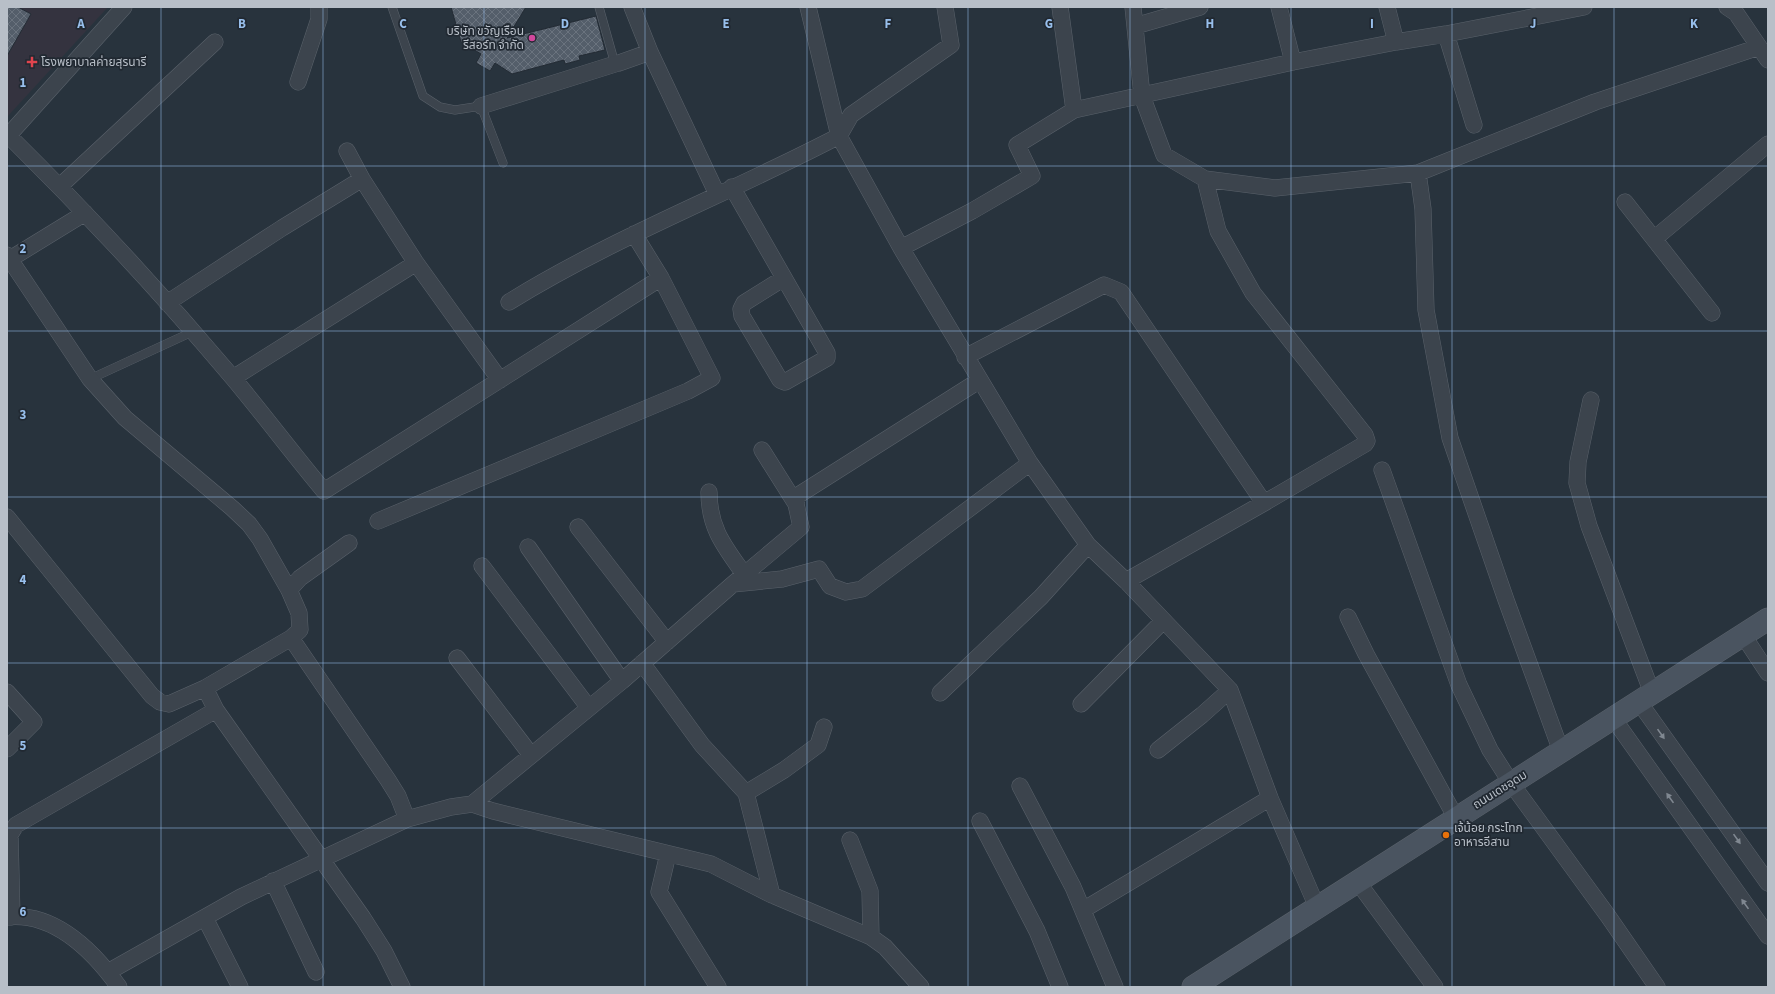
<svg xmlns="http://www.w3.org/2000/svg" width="1775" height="994" font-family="'Source Sans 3','Noto Sans Thai',sans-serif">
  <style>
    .medical { fill: #34333f }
    .building { fill: url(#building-cross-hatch); stroke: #232b34 }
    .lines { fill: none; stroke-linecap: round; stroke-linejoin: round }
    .service-casing { stroke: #5a626b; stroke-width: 9 }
    .minor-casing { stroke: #5a626b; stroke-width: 17 }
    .secondary-casing { stroke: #5a626b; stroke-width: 23 }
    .service { stroke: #3c444d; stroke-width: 8 }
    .minor { stroke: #3c444d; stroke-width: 16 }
    .secondary { stroke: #4a5460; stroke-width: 22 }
    .oneway { fill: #808891 }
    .grid { fill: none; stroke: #98bfec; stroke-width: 1; stroke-opacity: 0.55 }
    .hotel-dot { fill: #d1479c; stroke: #212932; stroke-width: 1.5 }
    .health-dot { fill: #e0444e; stroke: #212932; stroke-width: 1.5 }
    .food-dot { fill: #e8710a; stroke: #212932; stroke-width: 1.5 }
    .labels { text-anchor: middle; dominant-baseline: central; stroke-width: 3.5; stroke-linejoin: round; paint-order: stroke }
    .poi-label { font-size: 12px; fill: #b8bfc8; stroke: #212932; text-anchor: start }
    .street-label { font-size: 12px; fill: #b8bfc8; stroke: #212932 }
    .grid-label { font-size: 13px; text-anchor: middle; font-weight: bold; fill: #98bfec; stroke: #212932; stroke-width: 3.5; stroke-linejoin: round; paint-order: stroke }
  </style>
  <defs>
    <pattern id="building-cross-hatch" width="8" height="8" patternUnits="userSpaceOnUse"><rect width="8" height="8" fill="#545e6a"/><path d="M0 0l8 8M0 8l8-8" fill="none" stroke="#6a737e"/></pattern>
  </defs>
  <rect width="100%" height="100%" fill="#28333d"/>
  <path class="medical" d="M7 7H108L7 117Z"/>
  <path class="building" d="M7 7H18L31 14 7 56Z
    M451 7H526L507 38 596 16 605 50 579 56 580 60 565 64 564 60 512 74 495 63 490 71 476 63 481 54 461 42Z"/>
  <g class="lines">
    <defs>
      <path id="service" d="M392 7 423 96 440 107 455 110 481 106 503 163
        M599 7 615 64
        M90 379 192 332"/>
      <path id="minor" d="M632 7 650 52 717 194
        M808 7 839 136 901 248 1030 463 1088 545 1126 581 1230 690 1270 798 1317 907
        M1060 7 1074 110
        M1133 7 1142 96 1164 155 1205 179 1275 188 1418 173 1595 102 1759 47
        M1279 7 1293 62
        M1387 7 1396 42
        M1727 7 1736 13 1768 60
        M1135 26 1200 7
        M1446 34 1474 125
        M619 63 650 52
        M298 82 319 19V7
        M481 106 615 64
        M9 136C87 213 162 294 233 378 264 415 293 454 324 491L661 278
        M7 137 124 7
        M347 151 362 179 416 263 500 380
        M1418 173 1423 209 1426 310 1450 438 1506 600 1561 751
        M60 186 215 42
        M732 187 827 353V358L785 382 780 380 742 316 741 309 744 303 784 278
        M1625 202 1712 313
        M1654 239 1768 144
        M901 248 972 211 1032 176 1017 145 1074 110 1293 62 1396 42 1446 34 1584 7
        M7 255 90 379 125 418 232 508 249 524 260 539 289 590 299 613 300 630 291 638 205 688 169 704 160 702 152 696 7 517
        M10 259 85 213
        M509 302C614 237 730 193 839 136L851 115 951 45 945 7
        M167 303 282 228 362 179
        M965 357 1104 285 1121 292 1264 503
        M233 378 416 263
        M1591 400 1578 462 1577 483 1589 526 1652 693
        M762 450 796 504
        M1382 470 1459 685 1490 750 1511 783 1608 916 1657 987
        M709 492C709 528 724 546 744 574
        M378 521 688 391 712 378 661 278 634 234
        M578 527 667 642
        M528 547 622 681
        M482 566 589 708
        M1126 581 1264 503 1365 444 1367 441 1365 435 1253 293 1218 231 1205 179
        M733 584 782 579 819 569 830 586 846 592 862 589 1030 463
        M289 590 300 578 349 543
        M1348 617 1366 654 1456 818
        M1743 635 1768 673
        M291 638 388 780 398 796 407 819
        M457 658 531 755
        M642 663 702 745 746 793 772 895
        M205 688 216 710 363 918 384 951 402 987
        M7 692 34 722 7 749
        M940 693 1041 597 1088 545
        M1639 702 1768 883
        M1081 704 1163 621
        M1613 718 1768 936
        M1158 750 1202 715 1230 690
        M1020 786 1073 887 1115 987
        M746 793 784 770 818 745 824 727
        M472 804 622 681 733 584 801 527 796 504 797 496 980 380
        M980 821 1037 931 1060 987
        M850 840 870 891 871 937
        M668 854 659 892 718 987
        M273 881 316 972
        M1357 881 1435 987
        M1083 910 1270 798
        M7 917C55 912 93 951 119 987
        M12 917 10 835 16 825 216 710
        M205 918 240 987
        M108 972 241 897 407 819 451 807 472 804 493 811 711 864 772 895 871 937 885 947 921 987"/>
      <path id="secondary" d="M1193 987 1768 619"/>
    </defs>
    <use href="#service" class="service-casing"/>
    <use href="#minor" class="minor-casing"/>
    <use href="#secondary" class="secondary-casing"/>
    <use href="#service" class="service"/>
    <use href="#minor" class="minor"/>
    <use href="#secondary" class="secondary"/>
  </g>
  <defs><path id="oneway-solid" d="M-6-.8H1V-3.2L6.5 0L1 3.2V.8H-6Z"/></defs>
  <g class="oneway">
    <use href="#oneway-solid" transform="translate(1661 734) rotate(55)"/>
    <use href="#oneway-solid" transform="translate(1670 798) rotate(-125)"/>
    <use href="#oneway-solid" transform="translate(1737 839) rotate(55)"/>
    <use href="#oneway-solid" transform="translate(1745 904) rotate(-125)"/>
  </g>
  <path class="grid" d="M161 7V987M323 7V987M484 7V987M645 7V987M807 7V987M968 7V987M1130 7V987M1291 7V987M1452 7V987M1614 7V987M7 166H1768M7 331H1768M7 497H1768M7 663H1768M7 828H1768"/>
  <circle class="hotel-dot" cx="532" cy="38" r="4"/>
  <path class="health-dot" d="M30 56h4v4h4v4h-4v4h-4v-4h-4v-4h4z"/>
  <circle class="food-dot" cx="1446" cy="835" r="4"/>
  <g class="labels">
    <g class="poi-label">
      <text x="524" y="31" text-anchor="end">บริษัท ขวัญเรือน<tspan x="524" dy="14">รีสอร์ท จำกัด</tspan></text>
      <text x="41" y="62">โรงพยาบาลค่ายสุรนารี</text>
      <text x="1454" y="828">เจ้น้อย กระโทก<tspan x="1454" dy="14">อาหารอีสาน</tspan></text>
    </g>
    <g class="street-label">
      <text transform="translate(1500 790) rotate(-32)">ถนนเดชอุดม</text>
    </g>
  </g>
  <g class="grid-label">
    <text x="81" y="28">A</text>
    <text x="242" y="28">B</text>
    <text x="403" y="28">C</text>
    <text x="565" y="28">D</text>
    <text x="726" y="28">E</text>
    <text x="888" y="28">F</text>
    <text x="1049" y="28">G</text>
    <text x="1210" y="28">H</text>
    <text x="1372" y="28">I</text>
    <text x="1533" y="28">J</text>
    <text x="1694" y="28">K</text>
    <text x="23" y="87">1</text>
    <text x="23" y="253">2</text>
    <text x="23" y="419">3</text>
    <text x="23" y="584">4</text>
    <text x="23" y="750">5</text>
    <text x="23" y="916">6</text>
  </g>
  <rect width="1775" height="994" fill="none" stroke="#b8bfc8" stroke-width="16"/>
</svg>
